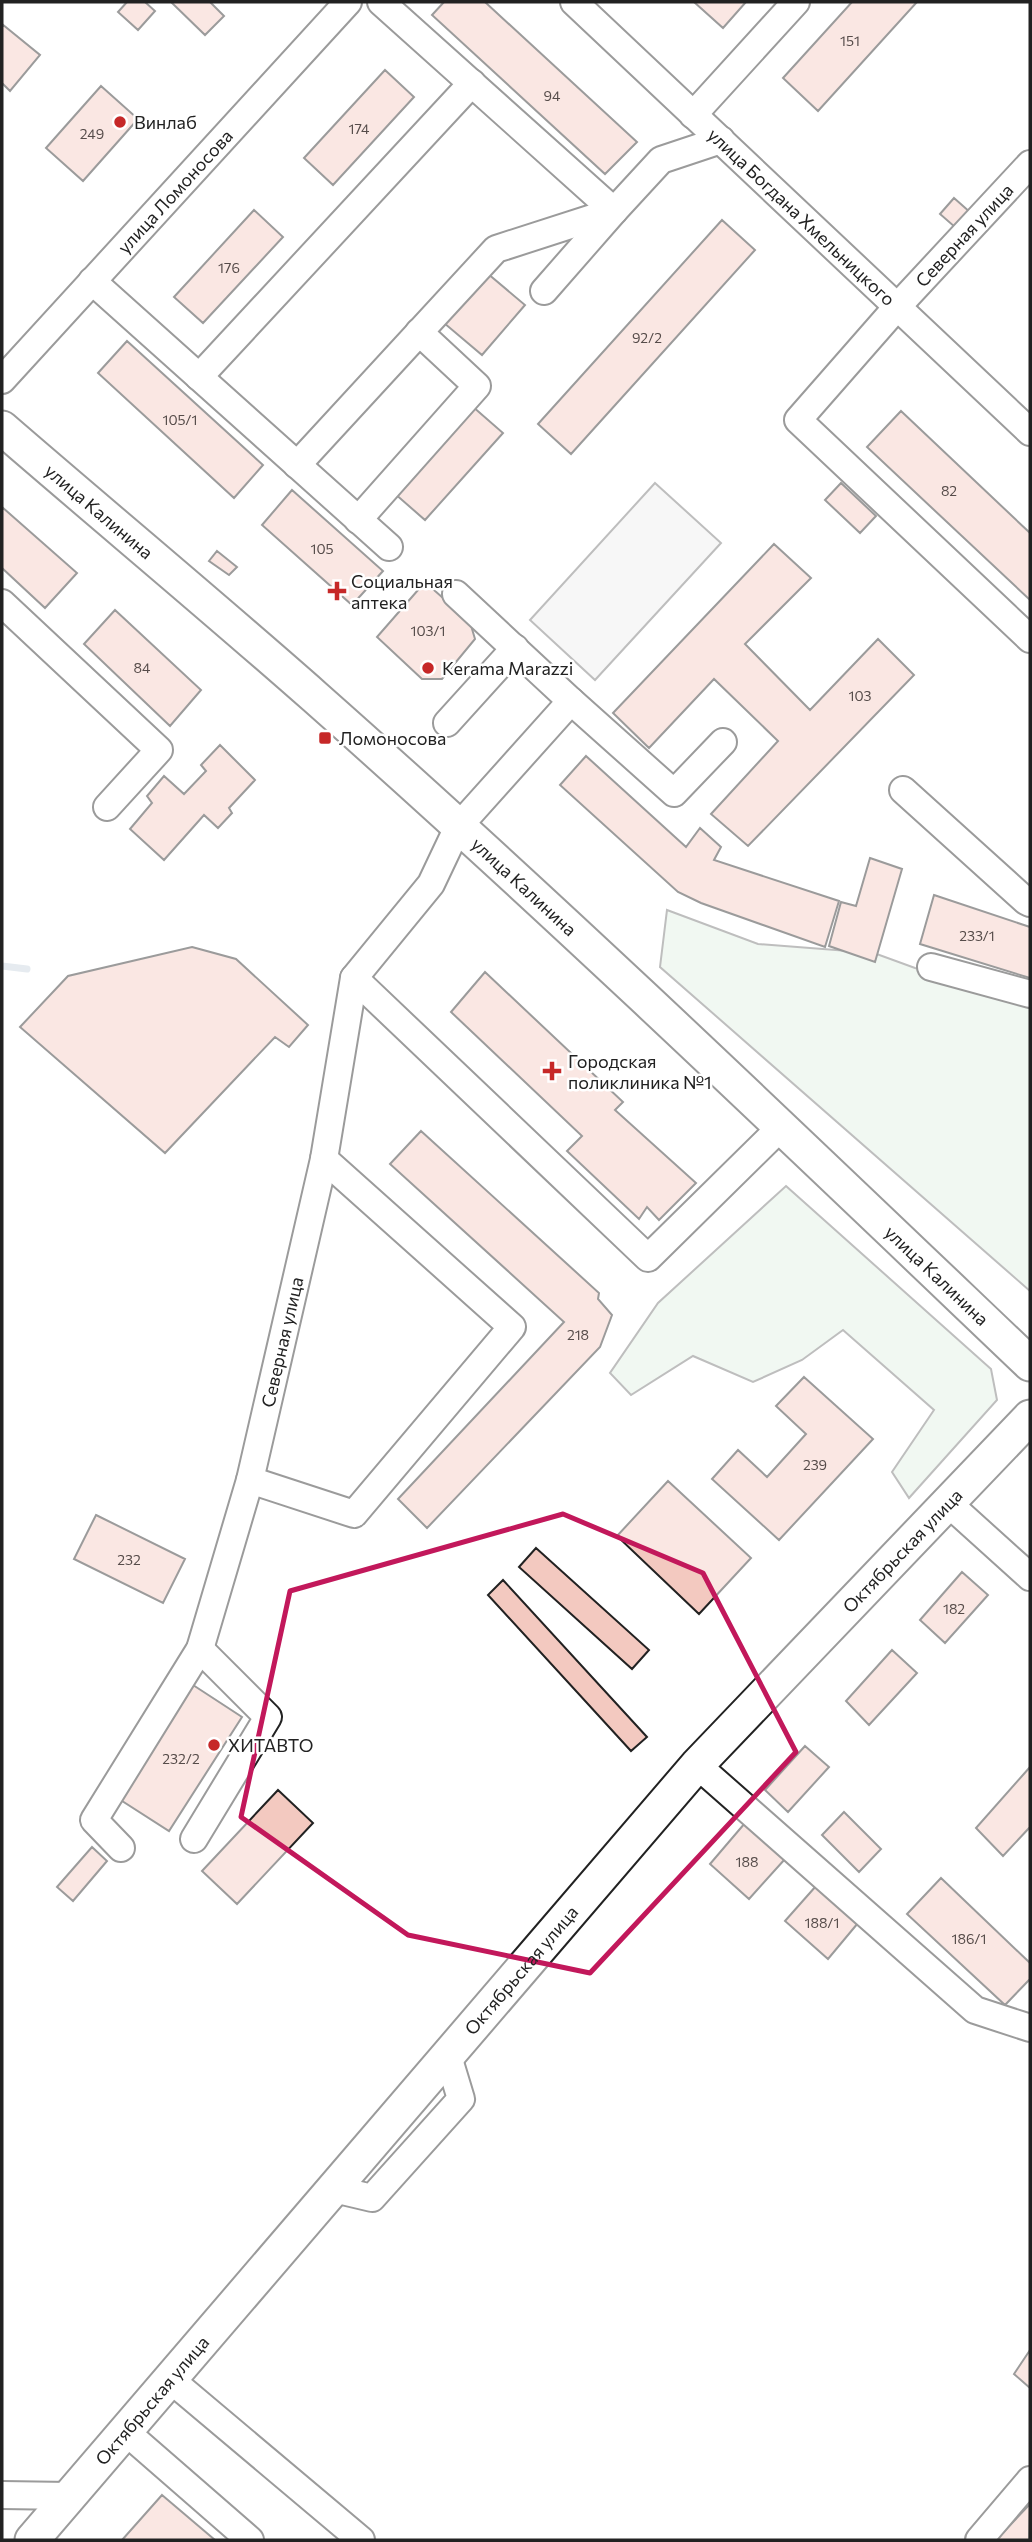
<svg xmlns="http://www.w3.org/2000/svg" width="1032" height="2542" font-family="Commissioner,sans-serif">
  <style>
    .green { fill: #e0efe3; stroke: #6f6f6f; stroke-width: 2 }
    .parking { fill: #ededed; stroke: #6f6f6f; stroke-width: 2 }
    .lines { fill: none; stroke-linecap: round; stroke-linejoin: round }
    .stream { stroke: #c7d3dd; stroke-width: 7 }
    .building { fill: #f3c9c0; stroke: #222; stroke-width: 2 }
    .minor-casing { stroke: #222; stroke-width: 30 }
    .major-casing { stroke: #222; stroke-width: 37 }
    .minor { stroke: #fff; stroke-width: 26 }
    .major { stroke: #fff; stroke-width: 33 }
    .marked { fill: none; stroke: #c2185b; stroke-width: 5; stroke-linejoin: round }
    .poi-dot { fill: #c62828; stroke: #fff; stroke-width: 2.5 }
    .labels { text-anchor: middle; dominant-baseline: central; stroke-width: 5; stroke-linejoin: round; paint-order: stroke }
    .number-label { font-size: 14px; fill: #564c4a }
    .poi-label { font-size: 18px; fill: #222; stroke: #fff; text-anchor: start }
    .street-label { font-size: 18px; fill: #222; stroke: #fff }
  </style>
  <rect width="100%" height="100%" fill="#fff"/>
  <path class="green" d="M667 910 758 944 874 953 915 968 1030 996V1291L660 967Z
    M786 1186 991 1369 997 1400 909 1498 892 1472 934 1410 843 1330 802 1360 753 1382 693 1356 631 1395 610 1373 658 1303Z"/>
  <path class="parking" d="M655 483 721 543 595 680 530 620Z"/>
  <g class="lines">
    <path class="stream" d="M2 966 27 969"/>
  </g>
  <path class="building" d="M127 2H145L155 11 138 30 118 12Z
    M171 2H210L224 16 205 35Z
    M444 2H485L637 142 605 174 432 15Z
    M694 2H746L723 28Z
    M852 2H917L818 111 783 78Z
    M2 24 40 55 10 91 2 83Z
    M385 70 414 97 333 185 304 158Z
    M101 86 138 119 83 181 46 148Z
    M954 198 971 213 956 228 940 214Z
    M254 210 283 237 203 323 174 297Z
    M722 220 755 250 571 454 538 424Z
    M487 273 525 305 482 355 444 323Z
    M127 341 263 465 234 498 98 373Z
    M472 406 503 433 425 520 394 493Z
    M901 411 1030 533V600L867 447Z
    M841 483 876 516 860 533 825 500Z
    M292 490 383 571 352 605 262 525Z
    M2 507 77 573 45 608 2 568Z
    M774 544 811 578 745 644 810 710 878 639 914 675 748 846 711 814 778 741 714 679 649 748 613 713Z
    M217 551 237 567 229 575 209 561Z
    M425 582 470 622 475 639 442 679H422L377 637Z
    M115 610 201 690 170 726 84 644Z
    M220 745 255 780 229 808 232 813 218 828 204 815 164 860 130 829 152 803 147 796 164 776 184 794 206 771 201 765Z
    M586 756 686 847 700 828 721 847 714 860 839 901 825 947 701 903 678 892 560 785Z
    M870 858 902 869 875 962 829 946 841 902 856 906Z
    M934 895 1030 927V978L920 944Z
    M192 947 236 959 308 1025 289 1047 275 1037 165 1153 20 1027 68 976Z
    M485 972 623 1102 615 1110 696 1183 659 1220 647 1207 639 1219 567 1151 582 1136 451 1012Z
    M421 1131 599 1293 598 1299 612 1315 600 1347 427 1528 398 1499 564 1322 390 1164Z
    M804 1377 873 1439 779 1540 712 1479 738 1450 767 1477 806 1434 776 1406Z
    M668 1481 751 1558 699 1614 617 1536Z
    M96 1515 185 1559 163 1603 74 1559Z
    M536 1548 649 1650 632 1669 519 1567Z
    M962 1572 988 1595 945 1643 920 1620Z
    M503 1580 647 1737 631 1751 488 1595Z
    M892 1650 917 1673 869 1725 846 1701Z
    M193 1685 242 1717 169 1831 119 1799Z
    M805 1746 829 1767 788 1812 765 1790Z
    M1030 1767V1827L1003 1856 976 1828Z
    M278 1790 313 1823 237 1904 202 1871Z
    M844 1812 881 1849 859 1872 822 1835Z
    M745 1823 785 1859 749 1899 710 1864Z
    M92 1847 107 1861 73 1901 57 1887Z
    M941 1878 1030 1963V1979L1005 2005 907 1914Z
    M816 1886 858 1923 828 1959 785 1921Z
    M1030 2350V2388L1014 2374Z
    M162 2495 215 2540H122Z
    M1030 2504 1029 2540H996Z"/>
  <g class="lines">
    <defs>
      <g id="minor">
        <path d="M381 2 614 211 544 291"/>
        <path id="s1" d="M574 2 1030 432"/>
        <path d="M693 115 796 2"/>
        <path d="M1030 164 897 307 798 420 1030 639"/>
        <path d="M92 281 389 547"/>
        <path d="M199 377 472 83"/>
        <path id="s2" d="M2 380 348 2"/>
        <path d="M297 465 496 249 614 211 661 160 721 140"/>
        <path d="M358 520 477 386 419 332"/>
        <path d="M456 594 571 701"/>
        <path d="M2 603 159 750 107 807"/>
        <path d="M447 723 515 648"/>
        <path d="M903 790 1026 901 1030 903"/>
        <path d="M931 967 1030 994"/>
        <path d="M354 978 648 1258 781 1127"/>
        <path d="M250 1480 354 1514 512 1327 324 1159"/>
        <path d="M949 1504 1030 1577"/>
        <path d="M697 1765 975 2010 1030 2028"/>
        <path d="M194 1839 268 1717 200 1649"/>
        <path id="s3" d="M121 1848 94 1820 200 1649 250 1480 324 1159 354 978 431 884 458 827 571 701 674 793 723 742"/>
        <path d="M334 2189 372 2198 461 2099 448 2056"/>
        <path d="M171 2380 361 2540"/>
        <path d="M126 2432 250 2540"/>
        <path d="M2 2495 70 2496"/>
        <path d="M979 2540 1030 2480"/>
      </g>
      <g id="major">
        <path id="s4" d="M2 428C106 518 212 606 315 697 559 913 794 1139 1030 1364"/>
        <path id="s5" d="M32 2540 697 1765 1030 1417"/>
      </g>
    </defs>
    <use href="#minor" class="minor-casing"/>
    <use href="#major" class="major-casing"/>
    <use href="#minor" class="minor"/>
    <use href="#major" class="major"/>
  </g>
  <path d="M0 0H1032V2542H0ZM563 1514 703 1573 796 1752 590 1973 408 1935 241 1817 290 1591Z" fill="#fff" fill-opacity=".55" fill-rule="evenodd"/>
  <path class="marked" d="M563 1514 703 1573 796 1752 590 1973 408 1935 241 1817 290 1591Z"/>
  <g class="poi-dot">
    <circle cx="120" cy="122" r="7"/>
    <path d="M333.5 580.5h7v7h7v7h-7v7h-7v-7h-7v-7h7z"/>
    <circle cx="428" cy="668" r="7"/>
    <rect x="318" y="731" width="14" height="14" rx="3.5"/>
    <path d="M548.5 1060.5h7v7h7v7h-7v7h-7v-7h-7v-7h7z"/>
    <circle cx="214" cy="1745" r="7"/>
  </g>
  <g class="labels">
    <g class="number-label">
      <text x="850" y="40">151</text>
      <text x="552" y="95">94</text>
      <text x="359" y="128">174</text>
      <text x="92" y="133">249</text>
      <text x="229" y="267">176</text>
      <text x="647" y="337">92/2</text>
      <text x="180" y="419">105/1</text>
      <text x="949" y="490">82</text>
      <text x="322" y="548">105</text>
      <text x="428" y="630">103/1</text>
      <text x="142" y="667">84</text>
      <text x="860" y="695">103</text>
      <text x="977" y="935">233/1</text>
      <text x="578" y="1334">218</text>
      <text x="815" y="1464">239</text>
      <text x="129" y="1559">232</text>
      <text x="954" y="1608">182</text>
      <text x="181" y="1758">232/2</text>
      <text x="747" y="1861">188</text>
      <text x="822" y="1922">188/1</text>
      <text x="969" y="1938">186/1</text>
    </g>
    <g class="poi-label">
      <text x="134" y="122">Винлаб</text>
      <text x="351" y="581">Социальная<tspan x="351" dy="21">аптека</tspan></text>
      <text x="442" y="668">Kerama Marazzi</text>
      <text x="339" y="738">Ломоносова</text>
      <text x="568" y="1061">Городская<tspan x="568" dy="21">поликлиника №1</tspan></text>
      <text x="228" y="1745">ХИТАВТО</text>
    </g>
    <g class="street-label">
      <text stroke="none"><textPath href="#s2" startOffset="256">улица Ломоносова</textPath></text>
      <text stroke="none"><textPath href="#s1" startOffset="313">улица Богдана Хмельницкого</textPath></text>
      <text transform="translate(964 235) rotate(-47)">Северная улица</text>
      <text stroke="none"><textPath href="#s4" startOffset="128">улица Калинина</textPath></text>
      <text stroke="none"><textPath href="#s4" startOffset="695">улица Калинина</textPath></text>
      <text stroke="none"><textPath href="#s4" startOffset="1262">улица Калинина</textPath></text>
      <text stroke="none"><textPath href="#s3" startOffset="558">Северная улица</textPath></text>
      <text stroke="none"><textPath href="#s5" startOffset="1318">Октябрьская улица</textPath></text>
      <text stroke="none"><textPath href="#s5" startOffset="751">Октябрьская улица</textPath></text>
      <text stroke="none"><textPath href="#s5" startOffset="184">Октябрьская улица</textPath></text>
    </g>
  </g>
  <rect width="1032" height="2542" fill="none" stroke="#222222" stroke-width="7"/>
</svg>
